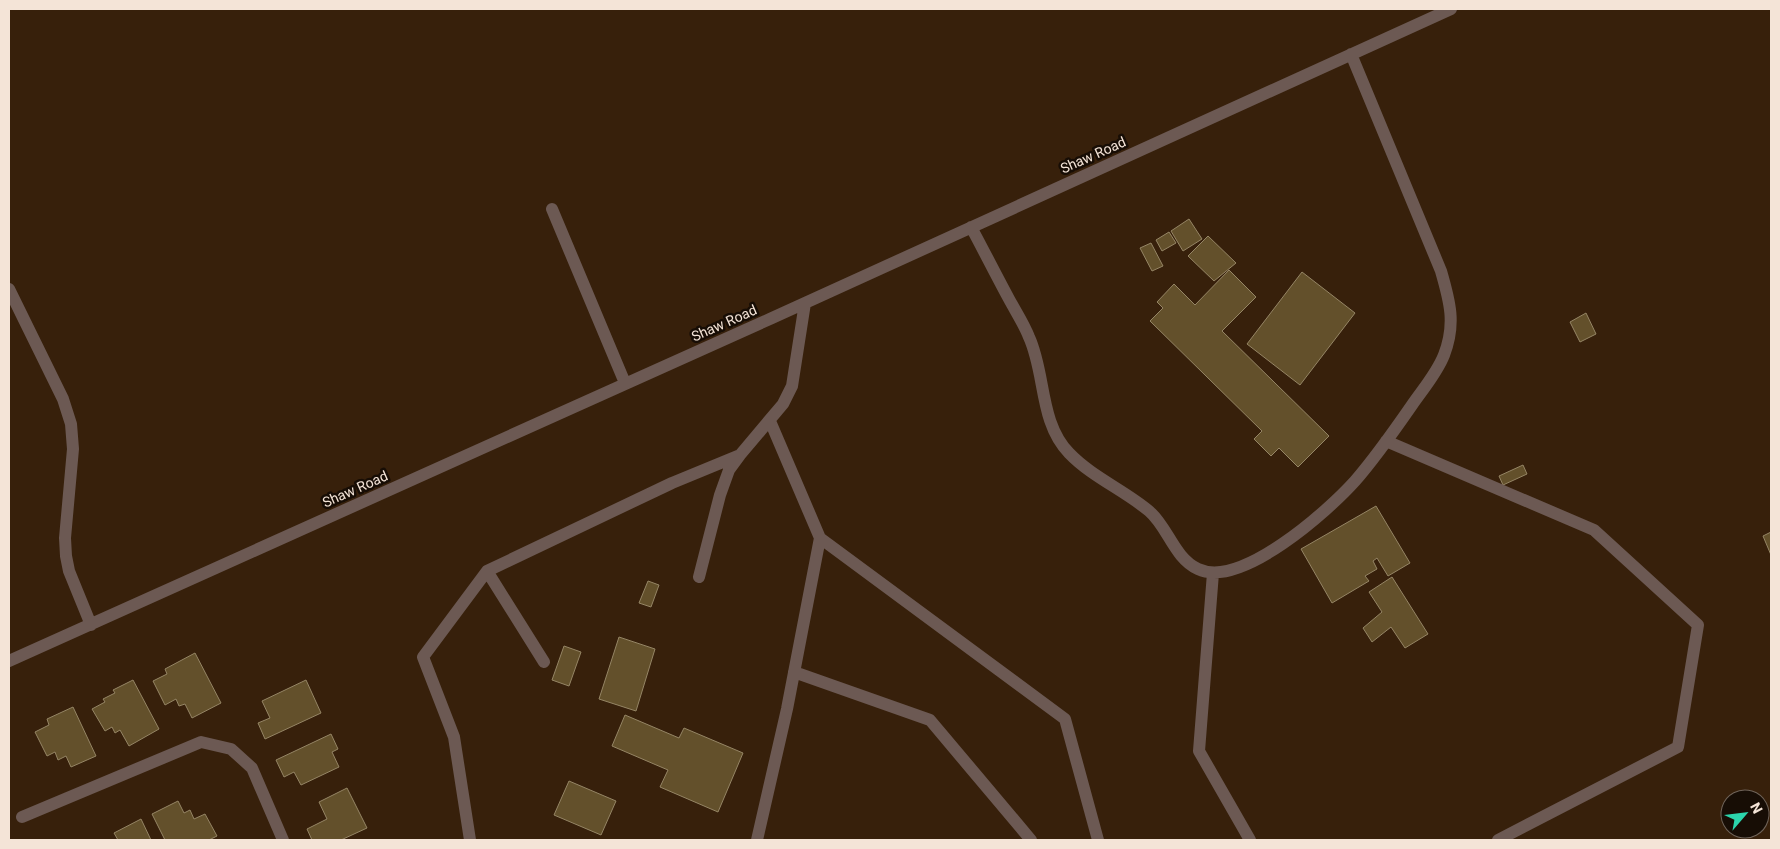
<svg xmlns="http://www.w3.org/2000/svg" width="1780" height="849" font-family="Roboto,sans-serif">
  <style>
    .building { fill: #63502b; stroke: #958565 }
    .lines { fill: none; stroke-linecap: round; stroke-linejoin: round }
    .minor { stroke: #6c5953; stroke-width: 12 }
    .labels { text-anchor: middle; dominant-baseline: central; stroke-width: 5; stroke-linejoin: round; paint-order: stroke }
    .street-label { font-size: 14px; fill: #f4e4d7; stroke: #170d05 }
  </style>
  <rect width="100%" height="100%" fill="#37200b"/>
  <path class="building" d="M1189 219 1202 239 1183 251 1171 231Z
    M1169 232 1176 243 1162 251 1156 240Z
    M1208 236 1236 263 1214 281 1188 256Z
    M1151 243 1163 266 1152 271 1140 248Z
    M1229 270 1256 297 1222 331 1329 436 1298 467 1279 448 1271 456 1254 439 1262 431 1150 321 1163 308 1157 302 1174 284 1195 305Z
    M1302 272 1355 313 1300 385 1247 344Z
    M1586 313 1596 334 1580 342 1570 322Z
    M1523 465 1527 474 1503 485 1499 476Z
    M1376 506 1410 563 1388 576 1377 558 1373 561 1377 569 1365 576 1369 581 1332 603 1301 549Z
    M1771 532V555L1763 536Z
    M1392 577 1428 634 1405 648 1391 627 1372 642 1363 628 1382 612 1369 592Z
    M648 581 659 585 651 607 639 603Z
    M619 637 655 649 636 711 599 699Z
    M564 646 581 652 569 686 552 680Z
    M195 653 221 703 192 718 185 704 179 706 176 699 165 705 153 681 167 674 165 669Z
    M133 680 159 729 129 746 120 730 115 733 112 727 105 731 92 709 105 702 103 699 115 693 113 690Z
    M306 680 321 713 265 739 258 723 270 718 262 701Z
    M73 707 96 756 71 767 66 756 58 760 55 752 47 756 35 732 49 725 47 719Z
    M625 715 679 738 684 728 743 753 718 812 660 787 668 770 612 746Z
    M331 734 338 749 332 752 339 767 301 785 294 772 284 777 276 760Z
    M569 781 616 801 601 835 554 815Z
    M347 788 367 828 341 840H312L307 829 327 819 319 802Z
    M178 801 184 813 190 810 194 819 205 814 217 836 209 840H165L152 814Z
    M141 819 151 840H118L114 833Z"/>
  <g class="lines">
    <path class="minor" d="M552 209 625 383
      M971 227C984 251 996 275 1009 299 1016 312 1024 324 1029 337 1046 374 1039 422 1069 453 1092 477 1124 490 1149 511 1168 527 1174 558 1198 569 1241 589 1328 511 1355 481 1376 457 1394 431 1412 405 1423 389 1437 373 1444 355 1456 324 1450 302 1441 271L1351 54
      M9 289 63 399 71 424 73 449 65 538 66 556 69 571 91 625
      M1386 441 1594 530 1698 625 1678 747 1498 840
      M820 538 1065 719 1098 840
      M487 571 544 662
      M1213 573 1199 751 1250 840
      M699 577 720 495 729 470 740 455 783 404 792 386 805 303
      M9 661 772 318 1451 9
      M794 672 930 720 1031 840
      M22 817 201 742 231 749 252 768 283 840
      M470 840 454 737 423 657 487 571 672 483 740 455
      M757 840 787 709 820 538 770 421"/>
  </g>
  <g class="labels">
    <g class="street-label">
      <text transform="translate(1093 155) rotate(-24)">Shaw Road</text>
      <text transform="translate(724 323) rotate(-24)">Shaw Road</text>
      <text transform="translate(355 489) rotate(-24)">Shaw Road</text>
    </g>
  </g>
  <rect width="1780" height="849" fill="none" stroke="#f4e4d7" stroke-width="20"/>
  <g transform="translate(1745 814) rotate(62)"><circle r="24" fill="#170d05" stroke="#6f6359"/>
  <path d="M0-4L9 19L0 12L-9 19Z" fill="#2bd5ac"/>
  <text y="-8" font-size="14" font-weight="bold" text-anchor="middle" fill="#f4e4d7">N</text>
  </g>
</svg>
